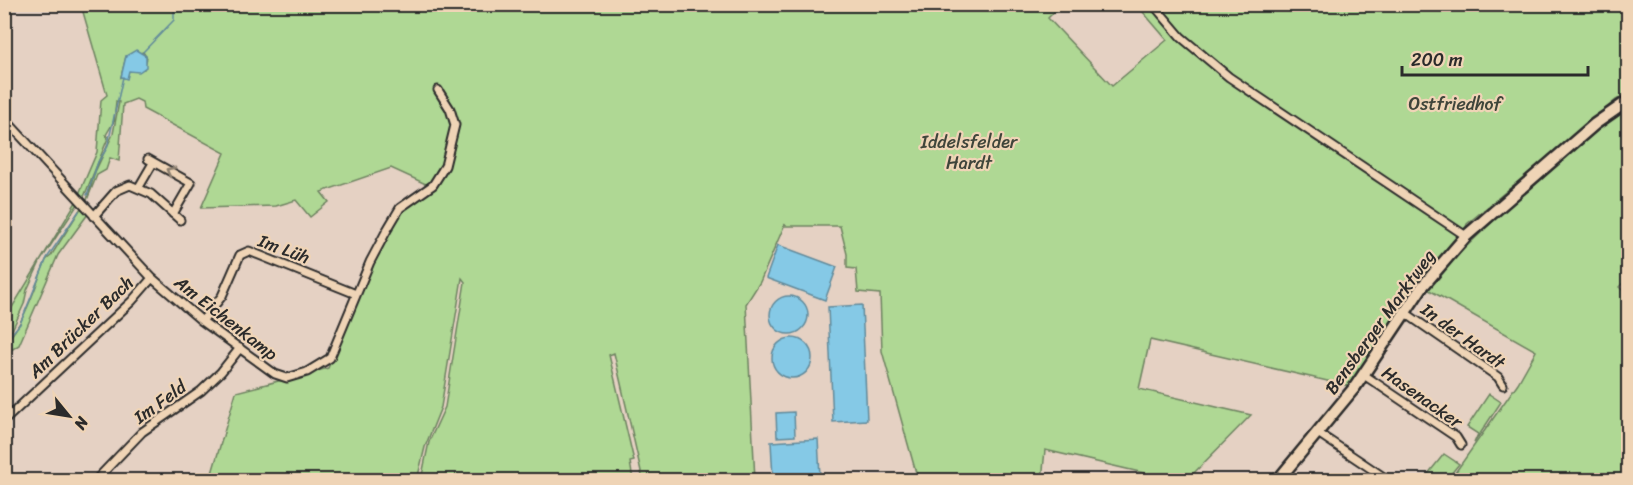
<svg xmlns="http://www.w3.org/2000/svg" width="1633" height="485" font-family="Sriracha,sans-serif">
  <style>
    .green { fill: #afd894; stroke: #6d8260; stroke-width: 1.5; fill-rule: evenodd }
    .water { fill: #85c9e6; stroke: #618a9b; stroke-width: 1.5 }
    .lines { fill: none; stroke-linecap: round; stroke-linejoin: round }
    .stream { stroke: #618a9b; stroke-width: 1.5 }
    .street-casing { stroke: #2b2b2b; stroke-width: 11 }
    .secondary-casing { stroke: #2b2b2b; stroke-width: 15 }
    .street { stroke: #efd4b6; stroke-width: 7 }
    .secondary { stroke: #efd4b6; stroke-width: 10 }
    .oneway { stroke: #8d8070 }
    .labels { text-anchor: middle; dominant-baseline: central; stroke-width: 4.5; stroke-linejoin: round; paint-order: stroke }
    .park-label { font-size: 18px; fill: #3f453b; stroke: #efd4b6 }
    .street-label { font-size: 18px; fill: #2b2b2b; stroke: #efd4b6 }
  </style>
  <rect width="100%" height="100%" fill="#e5d1c3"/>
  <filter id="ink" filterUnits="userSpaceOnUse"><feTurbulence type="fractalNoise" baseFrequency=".0167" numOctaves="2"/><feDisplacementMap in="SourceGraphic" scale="12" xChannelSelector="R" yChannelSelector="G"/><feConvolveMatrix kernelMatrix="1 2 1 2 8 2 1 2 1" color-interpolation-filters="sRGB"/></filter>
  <g filter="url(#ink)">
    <path class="green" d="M81 5H1061L1048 18 1112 86 1167 40 1137 5H1628V94L1616 100 1467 224 1463 236 1389 326 1349 386 1150 340 1139 389 1251 415 1187 480H1174L1045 450 1042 480H918L882 351 880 294 858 292 856 269 847 268V254L840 226H785V224L760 282 746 304 755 480H643L614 353 609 355 634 461 630 462 633 480H421L429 442 445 407 465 282 462 278 441 407 425 447 417 480H210L236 392 328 368 391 224 407 204 428 185 391 168 321 192 329 202 310 217 296 200 276 206 201 208 225 153 143 109 142 102 136 99 123 104 119 161 110 158 106 170 97 175 87 200 95 172 113 134 119 102 116 101 114 121 106 135 108 138 83 199 79 194 97 152 101 100 107 95ZM143 52 147 58 144 69 129 70 121 77 126 56Z
      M1628 107V278L1619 287 1628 295V480H1450L1518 383 1536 351 1424 287 1553 164 1605 120Z
      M76 202 78 204 41 260 27 290 24 304 12 330 5 338V319Z
      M81 208 88 214 58 255 19 345 5 354V343C25 323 35 287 46 260L51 256Z
      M1489 394 1501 402 1474 443 1478 434 1467 427Z
      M1444 454 1459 464 1446 480H1423Z"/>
    <path class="water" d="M136 50 146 56V67L139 72 129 71 127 79 121 77 126 56Z
      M778 245 837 267 825 300 766 278Z
      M770 315a19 19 0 1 1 38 0a19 19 0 1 1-38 0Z
      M862 305 867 420 833 422 828 307Z
      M772 358a20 20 0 1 1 40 0a20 20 0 1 1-40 0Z
      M794 412 795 436 777 437 776 413Z
      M818 439 820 476 773 478 771 442Z"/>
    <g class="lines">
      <path class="stream" d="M143 52 174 20V12L180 4
        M87 195 98 162 107 148 123 77
        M4 342 20 324 47 258 79 211"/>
      <defs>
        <path id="street" d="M1153 4 1181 37 1229 77 1466 236
          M4 118 152 278 202 321 275 374 287 378 307 372 330 358 370 262 387 230 400 208 433 185 445 166 455 125 450 109 438 90
          M148 159 191 183 173 214
          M139 187 153 163
          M94 216 116 191 130 185 151 194 180 220
          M1404 312 1498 377 1503 385
          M202 321 222 296 240 255 249 251 356 294
          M1364 375 1456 437 1461 445
          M4 421 132 301 152 278
          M1318 433 1388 480
          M96 480 142 432 201 391 221 372 240 348"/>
        <path id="secondary" d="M1278 480 1355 387 1422 287 1466 236 1595 124 1628 101"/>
      </defs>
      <use href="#street" class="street-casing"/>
      <use href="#secondary" class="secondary-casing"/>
      <use href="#street" class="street"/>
      <use href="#secondary" class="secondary"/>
    </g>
    <defs><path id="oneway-chevron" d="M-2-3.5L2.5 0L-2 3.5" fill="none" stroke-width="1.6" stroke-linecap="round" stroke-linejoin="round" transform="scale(1.5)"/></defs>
    <use class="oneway" href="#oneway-chevron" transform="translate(170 171) rotate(-152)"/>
  </g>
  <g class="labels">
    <g class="park-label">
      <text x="1455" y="104">Ostfriedhof</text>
      <text x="969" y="142">Iddelsfelder<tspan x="969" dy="21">Hardt</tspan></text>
    </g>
    <g class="street-label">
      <text transform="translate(284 249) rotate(20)">Im Lüh</text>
      <text transform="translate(226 318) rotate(38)">Am Eichenkamp</text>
      <text transform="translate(1380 322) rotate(-54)">Bensberger Marktweg</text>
      <text transform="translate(81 327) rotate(-44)">Am Brücker Bach</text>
      <text transform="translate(1463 336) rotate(36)">In der Hardt</text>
      <text transform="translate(1422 397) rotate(35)">Hasenacker</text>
      <text transform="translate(160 402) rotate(-36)">Im Feld</text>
    </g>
  </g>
  <rect width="1633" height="485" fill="none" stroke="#efd4b6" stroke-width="24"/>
  <rect x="12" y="12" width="1609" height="461" fill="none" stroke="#2b2b2b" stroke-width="2" filter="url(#ink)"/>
  <g transform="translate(69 416) rotate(120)" stroke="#efd4b6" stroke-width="4.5" paint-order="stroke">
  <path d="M0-4.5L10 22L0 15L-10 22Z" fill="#2b2b2b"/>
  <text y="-9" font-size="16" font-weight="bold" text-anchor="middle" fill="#2b2b2b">N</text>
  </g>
  <path d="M1402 66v9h186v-9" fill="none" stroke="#2b2b2b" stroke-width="3"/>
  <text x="1411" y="66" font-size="18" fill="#2b2b2b" stroke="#efd4b6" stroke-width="4.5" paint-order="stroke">200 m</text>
</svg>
